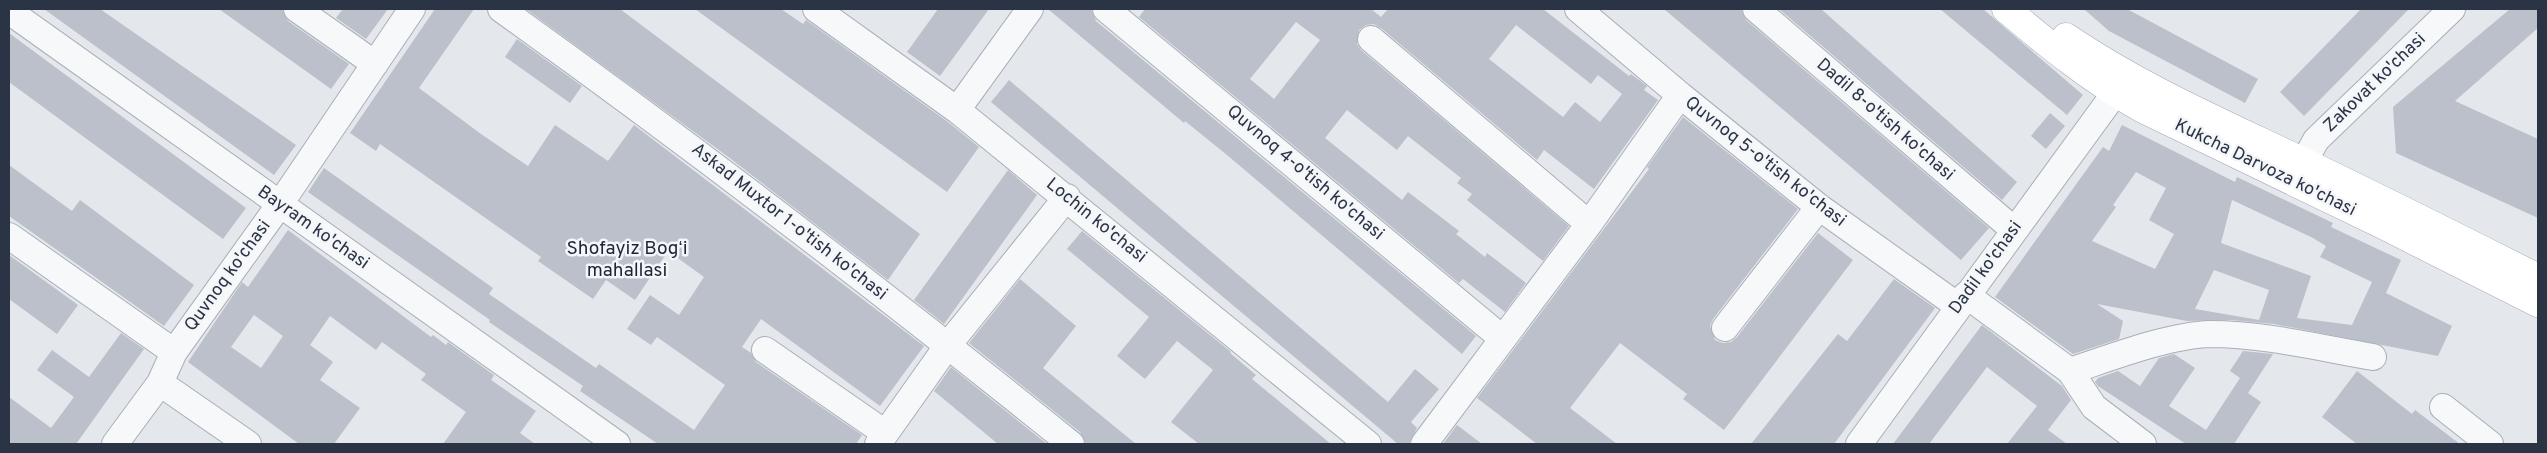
<svg xmlns="http://www.w3.org/2000/svg" width="2547" height="453" font-family="Overpass,sans-serif">
  <style>
    .building { fill: #bbc0ca; fill-rule: evenodd }
    .lines { fill: none; stroke-linecap: round; stroke-linejoin: round }
    .minor-casing { stroke: #a9aeb7; stroke-width: 28 }
    .major-casing { stroke: #a3abb8; stroke-width: 29 }
    .minor { stroke: #f7f8fa; stroke-width: 26 }
    .major { stroke: #fff; stroke-width: 28 }
    .labels { text-anchor: middle; dominant-baseline: central; stroke-width: 5; stroke-linejoin: round; paint-order: stroke }
    .street-label { font-size: 18px; fill: #2b3445; stroke: #f4f6f9 }
    .neighbourhood-label { font-size: 19px; fill: #1d2536; stroke: #f4f6f9 }
  </style>
  <rect width="100%" height="100%" fill="#e4e7ec"/>
  <path class="building" d="M44 9H100L296 145 274 175Z
    M219 9H282L288 21 349 64 331 89Z
    M343 9H388L366 39 336 18Z
    M435 9H474L419 88 481 134 528 166 555 125 608 161 634 125 924 346 880 406 761 319 742 347 751 353 756 362 862 435 856 444H658L580 391 583 386 489 322 490 320 308 192 324 168 493 288 489 294 596 368 599 364 694 430 725 385 657 337 651 345 627 329 650 295 679 315 704 277 668 251 635 300 606 280 593 299 538 261 541 257 380 144 376 151 350 133Z
    M526 9H620L920 234 888 280 727 156Z
    M695 9H781L803 24 806 20 948 122 979 147 947 192Z
    M938 9H989L940 76 907 52Z
    M1048 9H1091L1096 21 1476 336 1462 354 1227 155 1185 121 1184 123Z
    M1145 9H1371L1381 17 1388 9H1543L1629 76 1631 74 1647 86 1644 90 1658 100 1594 189 1544 150 1537 160 1381 28 1374 24 1366 25 1359 30 1357 44 1361 50 1569 226 1543 261 1467 200 1472 194 1457 183 1461 178 1408 136 1397 150 1347 110 1325 138 1402 200 1408 192 1459 231 1456 234 1485 257 1487 253 1526 283 1505 312 1463 279 1459 283 1139 17ZM1296 22 1320 40 1274 99 1250 79ZM1516 25 1591 84 1598 75 1622 94 1600 122 1575 102 1563 117 1489 59Z
    M1664 9H1741L1746 20 1989 228 1961 260Z
    M1779 9H1821L2017 182 2002 200Z
    M1940 9H1983L2083 95 2067 115Z
    M2084 9H2127L2258 79 2245 103 2109 31Z
    M2361 9H2409L2304 116 2280 92Z
    M2510 9H2538V28L2455 101 2538 139V218L2396 153 2393 107Z
    M9 33 246 208 223 239 9 82Z
    M517 39 582 86 570 103 505 57Z
    M1009 80 1388 402 1415 369 1439 389 1411 422 1417 428 1409 444H1398L991 102Z
    M2050 113 2065 126 2046 149 2031 136Z
    M1683 117 1798 209 1713 319 1710 326 1715 340 1723 343 1731 342 1737 337 1818 233 1853 260 1724 430 1683 399 1687 394 1620 343 1570 408 1617 444H1537L1477 398 1649 169 1647 167Z
    M2122 125 2235 182 2237 177 2333 223 2331 227 2401 260 2386 293 2452 326 2438 356 2274 324 2231 320 2187 321 2097 304 2123 321 2119 339 2073 354 1995 297 2103 147 2109 151ZM2136 172 2166 188 2149 220 2174 234 2155 269 2092 241 2116 207 2113 205ZM2232 200 2313 238 2326 246 2320 257 2372 282 2352 325 2297 318 2311 276 2221 243ZM2214 270 2269 290 2259 320 2195 309Z
    M9 165 72 211 80 200 194 285 164 326 9 216Z
    M1008 170 1037 195 944 324 914 300Z
    M288 230 431 337 433 335 446 345 448 342 494 375 491 380 536 411 520 433 535 444H443L466 412 421 380 426 374 382 342 376 350 330 316 310 345 333 362 320 380 360 408 334 444H299L188 362 242 282 248 287ZM254 315 283 336 261 368 231 347Z
    M1082 231 1231 352 1230 353 1256 375 1252 379 1331 444H1199L1171 422 1213 370 1177 341 1145 379 1117 356 1149 317 1067 249Z
    M9 255 78 305 57 334 9 299Z
    M1020 279 1076 326 1043 368 1136 444H1086L1080 432 969 343Z
    M1894 279 1935 308 1834 444H1751L1838 334 1847 341Z
    M1982 325 2062 386 2071 400 2048 430 2067 444H2007L2037 406 1987 367 1929 444H1893Z
    M121 333 144 349 76 444H9V397L51 428 74 397 37 370 52 350 89 377Z
    M2243 351 2273 354 2248 393 2261 402 2234 444H2186L2098 386 2095 382 2098 378 2118 371 2140 386 2159 358 2174 354 2195 368 2169 406 2206 430 2240 378 2230 371Z
    M951 367 992 400 1047 444H998L934 391Z
    M2357 371 2412 414 2415 410 2460 444H2357L2322 417Z
    M1457 425 1482 444H1443Z"/>
  <g class="lines">
    <defs>
      <path id="minor" d="M297 9 375 64
        M501 9C695 148 885 294 1071 444
        M816 9 957 110 1368 444
        M1106 9 1503 339
        M1578 9 1680 95 1819 207 1958 306
        M1756 9 2014 230
        M9 11 617 444
        M1371 39 1589 224
        M957 110 1030 9
        M2304 162 2316 140 2452 9
        M9 236 174 352
        M1966 295 2070 371 2094 407 2143 444
        M1725 328 1819 207
        M765 350 885 433
        M2070 371C2110 358 2169 335 2210 334 2264 334 2320 348 2373 357
        M160 383 248 444
        M2443 407 2490 444
        M115 444 160 383 174 352 280 204 412 9
        M878 444 948 345 1067 197
        M1424 444 1589 224 1680 95
        M1859 444 2115 93"/>
      <path id="major" d="M2006 9C2050 46 2093 81 2143 109L2381 224 2538 303
        M2066 37C2135 84 2211 118 2287 154 2371 194 2455 236 2538 278"/>
    </defs>
    <use href="#minor" class="minor-casing"/>
    <use href="#major" class="major-casing"/>
    <use href="#minor" class="minor"/>
    <use href="#major" class="major"/>
  </g>
  <g class="labels">
    <g class="street-label">
      <text transform="translate(2375 83) rotate(-44)">Zakovat ko'chasi</text>
      <text transform="translate(1885 120) rotate(41)">Dadil 8-o'tish ko'chasi</text>
      <text transform="translate(1765 162) rotate(38)">Quvnoq 5-o'tish ko'chasi</text>
      <text transform="translate(2265 168) rotate(26)">Kukcha Darvoza ko'chasi</text>
      <text transform="translate(1305 173) rotate(40)">Quvnoq 4-o'tish ko'chasi</text>
      <text transform="translate(1096 221) rotate(39)">Lochin ko'chasi</text>
      <text transform="translate(789 222) rotate(38)">Askad Muxtor 1-o'tish ko'chasi</text>
      <text transform="translate(313 228) rotate(35)">Bayram ko'chasi</text>
      <text transform="translate(1986 268) rotate(-54)">Dadil ko'chasi</text>
      <text transform="translate(228 276) rotate(-54)">Quvnoq ko'chasi</text>
    </g>
    <g class="neighbourhood-label">
      <text x="627" y="249">Shofayiz Bogʻi<tspan x="627" dy="22">mahallasi</tspan></text>
    </g>
  </g>
  <rect width="2547" height="453" fill="none" stroke="#2b3445" stroke-width="20"/>
</svg>
